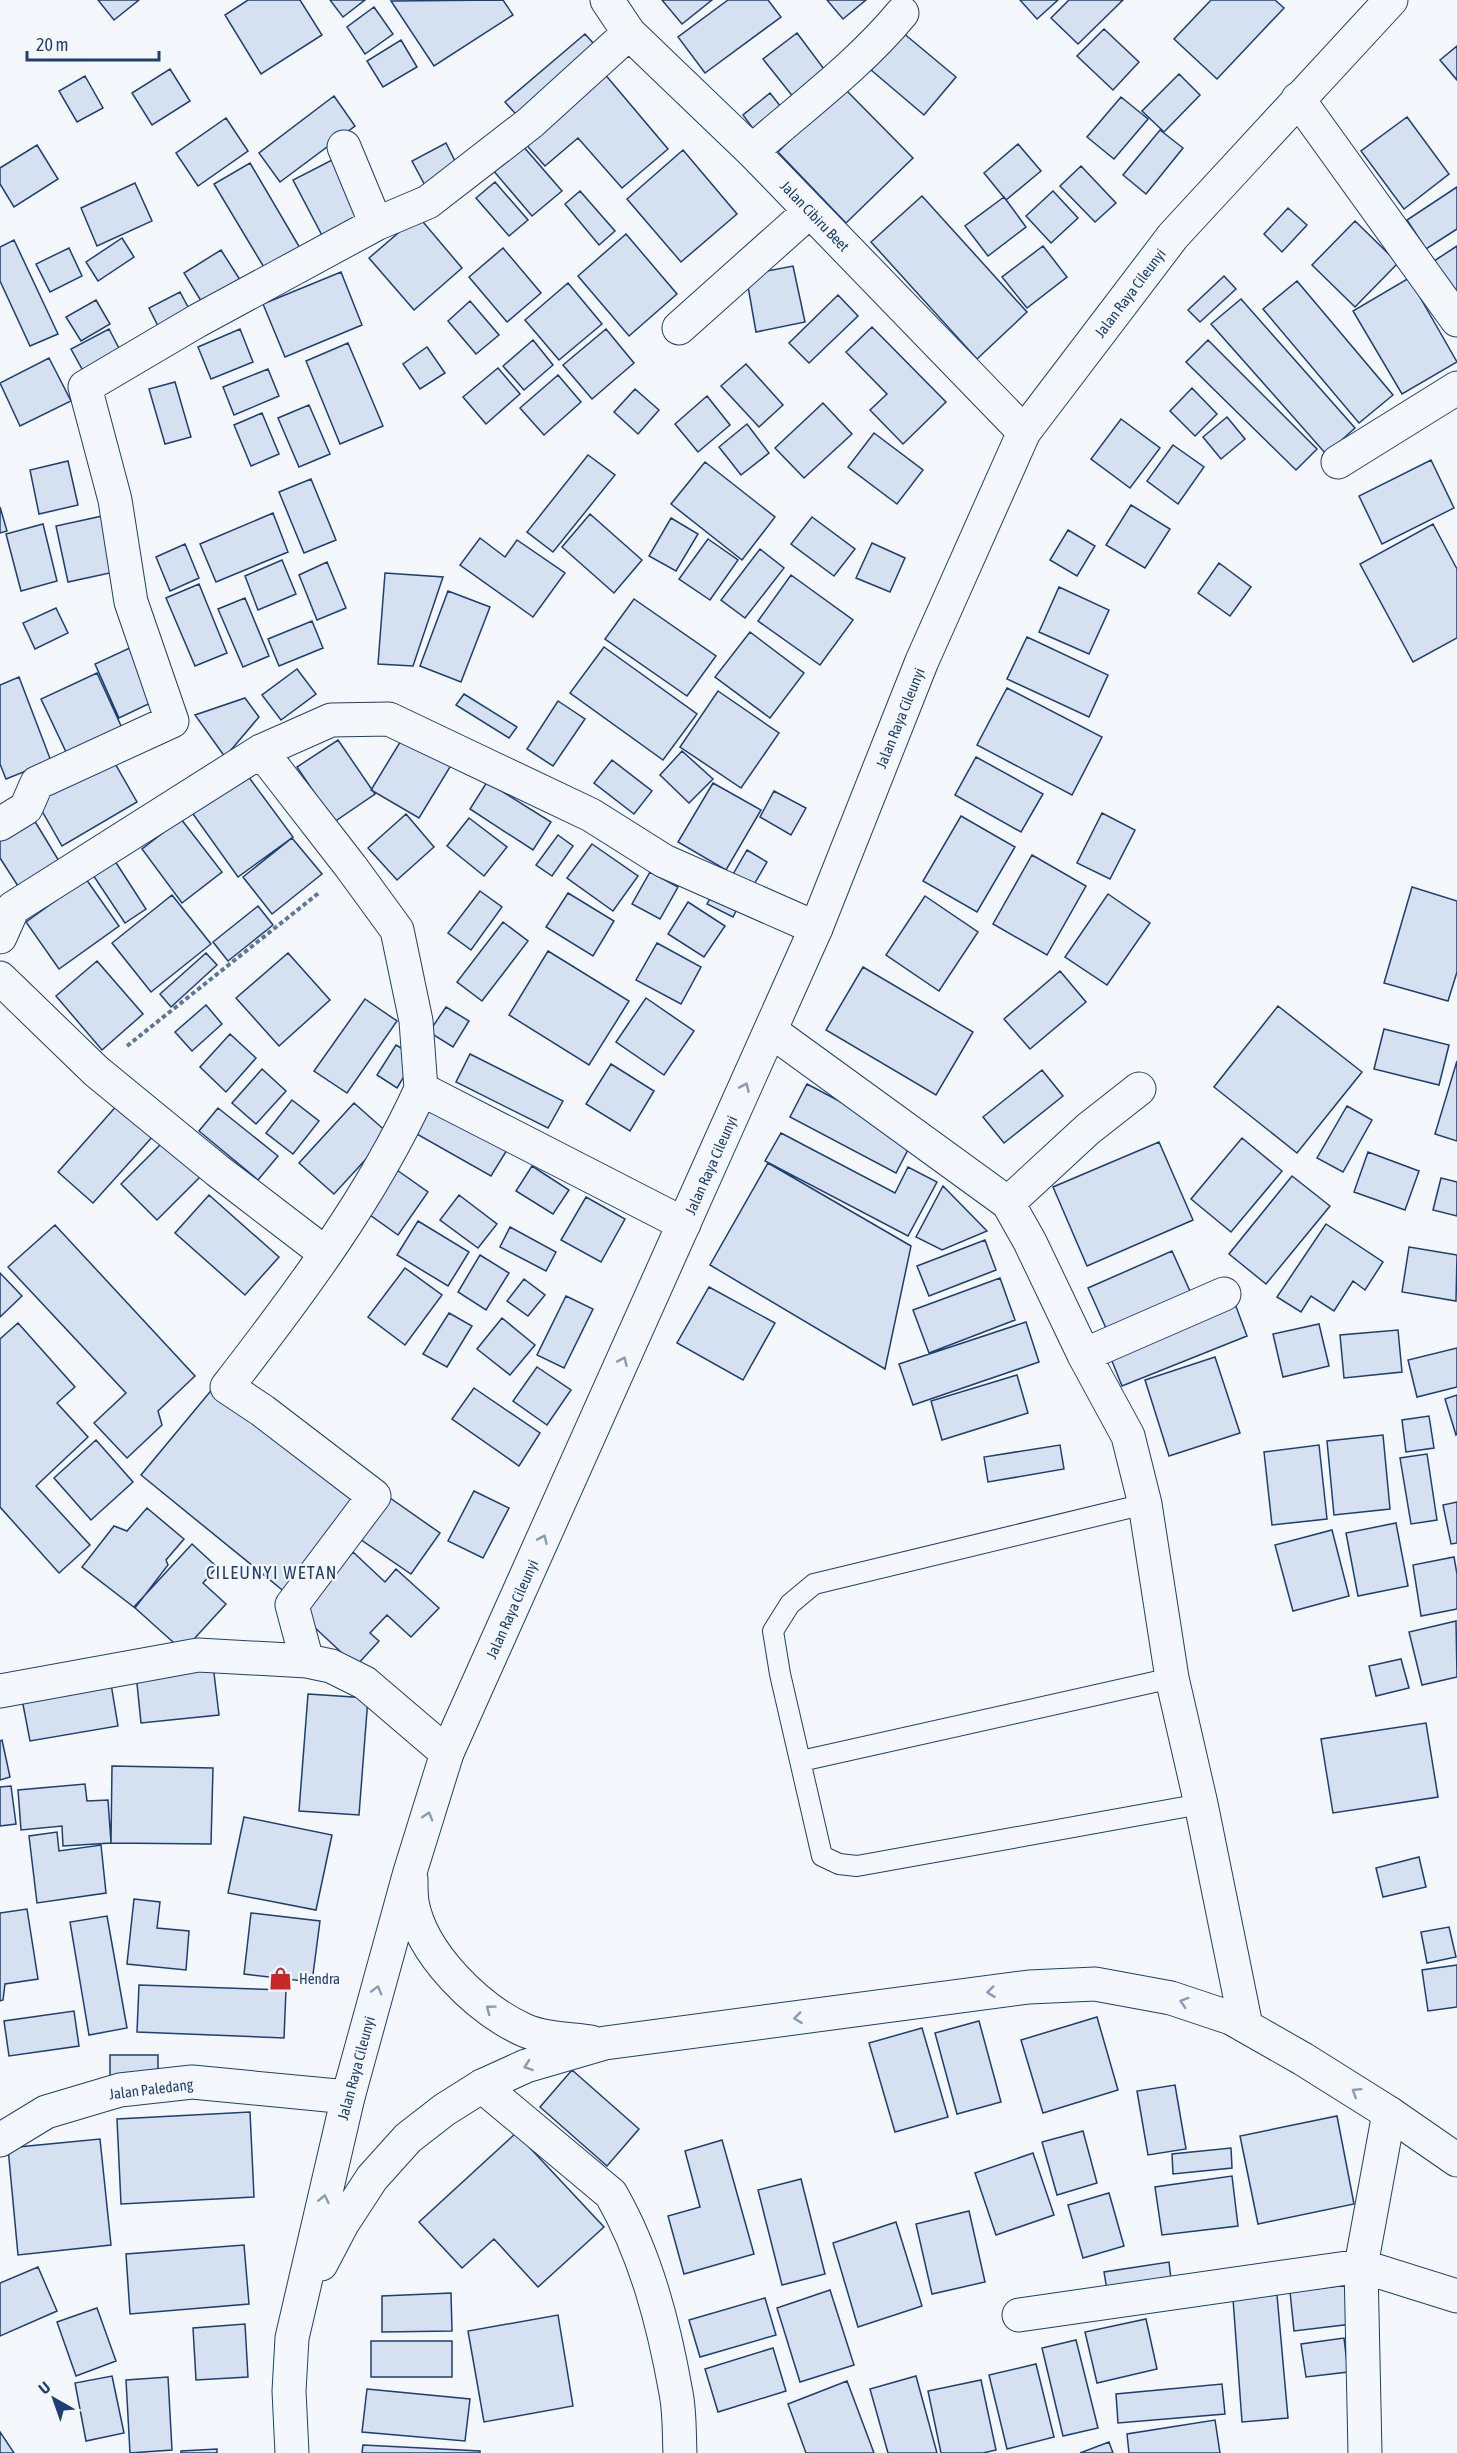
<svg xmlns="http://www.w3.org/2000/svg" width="1457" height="2453" font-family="'Asap Condensed',sans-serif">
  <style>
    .building { fill: #d5e0f0; stroke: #1d3f73; stroke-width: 1.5 }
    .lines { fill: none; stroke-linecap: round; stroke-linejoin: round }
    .service-casing { stroke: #1d3f73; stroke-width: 22 }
    .minor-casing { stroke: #1d3f73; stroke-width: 35 }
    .trunk-casing { stroke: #1d3f73; stroke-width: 35 }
    .path { stroke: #5e769c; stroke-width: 4; stroke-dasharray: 4.5 3; stroke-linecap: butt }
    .service { stroke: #f4f7fb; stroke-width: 20 }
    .minor { stroke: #f4f7fb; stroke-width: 33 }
    .trunk { stroke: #f4f7fb; stroke-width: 33 }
    .oneway { stroke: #889bb7 }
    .labels { text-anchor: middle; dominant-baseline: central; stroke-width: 4.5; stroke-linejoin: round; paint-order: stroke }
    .street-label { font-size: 15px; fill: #1d3f73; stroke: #f4f7fb }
    .poi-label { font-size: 15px; fill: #1d3f73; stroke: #f4f7fb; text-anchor: start }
    .quarter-label { font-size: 18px; letter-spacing: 1.5px; fill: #1d3f73; stroke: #f4f7fb }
  </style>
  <rect width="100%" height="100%" fill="#f4f7fb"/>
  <path class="building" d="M98 0H139L114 20Z
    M248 0H300L322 35 261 74 225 15Z
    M330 0H365L343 17Z
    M503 0 513 15 434 66 391 1Z
    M662 0H712L682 24Z
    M728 0H768L781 17 705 73 678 37Z
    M827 0H866L843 19Z
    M1020 0H1058L1037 19Z
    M1069 0H1123L1078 44 1051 18Z
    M1211 0H1275L1284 8 1217 79 1174 39Z
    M374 7 393 34 365 54 347 27Z
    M1104 29 1139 62 1113 90 1077 56Z
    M902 32 956 77 924 115 871 70Z
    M797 33 827 73 794 98 763 59Z
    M585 34 602 53 522 121 505 102Z
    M401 40 417 67 383 87 367 61Z
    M1457 46V80L1440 60Z
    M170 69 190 101 152 125 132 93Z
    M603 72 668 149 622 188 578 138 545 166 523 141Z
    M1179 74 1200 95 1164 132 1142 111Z
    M85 76 103 108 77 122 59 91Z
    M843 87 913 158 846 223 778 152Z
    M770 93 785 112 757 134 743 115Z
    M334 96 355 126 280 182 259 153Z
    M1121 97 1148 119 1114 159 1087 137Z
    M1407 117 1449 174 1404 209 1361 151Z
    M226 118 248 151 198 186 176 153Z
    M1160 130 1183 148 1146 194 1123 175Z
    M516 138 562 191 532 216 487 163Z
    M446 143 461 173 428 191 412 161Z
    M1018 144 1041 171 1006 200 984 173Z
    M37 145 58 179 14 207 0 184V168Z
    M683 150 737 214 681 262 627 199Z
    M334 159 366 219 325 241 293 180Z
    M250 163 300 248 265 269 214 184Z
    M1081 166 1116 203 1095 222 1060 186Z
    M495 182 528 220 509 236 476 198Z
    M135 183 152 221 97 246 81 208Z
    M1457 187V229L1426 249 1407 220Z
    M580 191 615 231 599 245 565 204Z
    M1053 191 1078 218 1051 243 1026 216Z
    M922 196 1027 312 977 359 871 242Z
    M1004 197 1026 227 988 256 965 226Z
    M1288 208 1307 225 1282 252 1264 234Z
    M418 216 462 268 414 310 369 258Z
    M1355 221 1398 263 1355 307 1312 265Z
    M626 234 677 294 629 336 578 276Z
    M122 238 134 257 98 281 86 262Z
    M14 240 58 334 30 346 0 281V247Z
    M1043 246 1067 277 1027 308 1002 277Z
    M1457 246V297L1431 263Z
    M69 248 82 276 50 292 36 264Z
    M503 248 541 293 507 322 469 277Z
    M221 250 244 286 206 309 184 273Z
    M793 266 805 322 756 332 746 275Z
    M341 272 362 325 285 357 263 304Z
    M1224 276 1236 289 1200 322 1188 310Z
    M1409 278 1457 362 1402 394 1353 311Z
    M1297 281 1393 395 1359 423 1263 309Z
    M568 283 602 324 559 360 525 320Z
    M180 292 194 318 162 334 149 308Z
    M838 295 858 316 809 363 789 343Z
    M1241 299 1355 428 1326 454 1211 324Z
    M96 300 110 324 81 341 66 317Z
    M470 301 499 335 476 354 448 321Z
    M872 327 946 402 903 444 870 410 887 394 846 352Z
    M109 329 124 358 87 378 71 349Z
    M240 329 253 362 211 379 198 347Z
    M606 329 634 363 592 399 563 365Z
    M533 340 553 365 524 390 503 366Z
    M1208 340 1317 449 1296 470 1186 362Z
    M348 343 383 426 340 444 306 361Z
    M427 347 445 373 420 389 403 364Z
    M49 358 71 401 20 426 0 383Z
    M746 364 783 405 759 427 721 386Z
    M498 368 520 394 486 424 463 397Z
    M268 369 279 396 234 415 223 387Z
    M558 375 581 402 544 435 520 408Z
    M175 382 191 437 165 444 149 389Z
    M1192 388 1217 414 1195 436 1170 411Z
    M635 389 659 410 638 434 614 412Z
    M707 396 730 425 698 452 675 424Z
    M823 403 852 434 804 478 775 448Z
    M309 405 330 454 299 467 278 418Z
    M262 413 279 454 251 466 234 425Z
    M1227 417 1245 439 1221 459 1203 437Z
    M1121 419 1160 448 1130 488 1091 459Z
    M747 424 769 453 741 475 719 447Z
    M874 433 923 470 897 504 848 467Z
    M1173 445 1204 467 1178 504 1147 481Z
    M588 455 615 475 553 552 527 532Z
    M1431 460 1454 508 1382 544 1359 496Z
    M68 461 78 505 39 514 30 470Z
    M705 462 775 517 742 560 671 504Z
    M311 479 336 540 304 553 279 492Z
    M1131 505 1170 529 1145 568 1106 545Z
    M0 507 7 531 0 533Z
    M273 513 288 552 216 582 200 544Z
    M590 514 642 560 614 593 562 547Z
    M107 515 119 571 68 582 56 526Z
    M812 517 855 549 834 576 791 544Z
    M671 518 698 534 676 571 649 556Z
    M43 524 57 581 21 591 6 534Z
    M1433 524 1457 569V638L1413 662 1360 564Z
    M1068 530 1095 546 1077 576 1050 560Z
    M480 538 505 557 517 540 565 573 533 617 460 565Z
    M708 539 738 560 710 600 679 579Z
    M872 543 905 558 890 592 856 578Z
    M185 544 199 578 170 591 156 557Z
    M760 549 784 568 745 618 721 600Z
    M282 560 296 594 258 610 245 576Z
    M327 562 346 608 317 620 299 575Z
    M1219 563 1251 587 1230 616 1198 593Z
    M385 573 443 577 413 666 378 664Z
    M791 575 853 620 820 665 758 621Z
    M199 584 227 653 195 666 166 598Z
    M1059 587 1109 610 1089 654 1039 632Z
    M448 591 490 607 461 682 420 666Z
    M245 598 269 656 243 667 218 609Z
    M634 599 716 656 687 696 605 639Z
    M56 608 68 633 35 649 23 623Z
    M312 621 323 648 279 666 268 639Z
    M750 632 804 673 770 718 715 677Z
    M1027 637 1108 675 1089 717 1007 679Z
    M134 646 159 699 119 718 95 664Z
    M604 647 697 714 663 760 570 693Z
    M297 669 316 694 281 720 262 695Z
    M97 673 122 728 67 754 41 699Z
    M19 677 51 761 6 779 0 764V685Z
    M1007 688 1102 737 1072 795 977 745Z
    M718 691 779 733 741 788 680 747Z
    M464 694 517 727 509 738 456 705Z
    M245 698 259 717 225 757 195 715Z
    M558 701 585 719 553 766 527 749Z
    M405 734 453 762 419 818 371 790Z
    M338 740 375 794 334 822 297 767Z
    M682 751 713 779 689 803 660 775Z
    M109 753 137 802 62 846 34 797Z
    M976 757 1043 794 1021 832 955 795Z
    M612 760 652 791 634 814 594 783Z
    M242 768 293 837 238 877 188 807Z
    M487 782 551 822 533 850 470 809Z
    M713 783 761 810 726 870 678 842Z
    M774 791 806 808 791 835 760 817Z
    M28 810 59 861 18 886 0 858V828Z
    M1102 813 1135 830 1110 879 1077 863Z
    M406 814 434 847 397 880 368 848Z
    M961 816 1015 847 977 912 923 881Z
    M469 818 507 847 484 876 447 846Z
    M181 819 222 872 182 903 142 849Z
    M558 835 573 846 552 876 536 865Z
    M292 838 322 874 272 914 243 877Z
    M592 844 638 876 613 911 567 878Z
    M747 850 767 862 752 888 732 876Z
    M1032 855 1086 886 1047 955 993 924Z
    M113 858 146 909 125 923 91 872Z
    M650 872 678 887 660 919 632 904Z
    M86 879 119 926 59 969 26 922Z
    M1412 887 1457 901V972L1448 1001 1384 983Z
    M715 890 740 903 733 917 707 904Z
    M480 891 502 907 471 950 448 933Z
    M568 893 614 921 593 956 546 927Z
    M1108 894 1150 923 1107 985 1065 957Z
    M172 895 211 944 151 992 112 943Z
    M925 896 978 932 939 991 886 955Z
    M688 902 725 926 704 957 668 934Z
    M258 906 273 925 228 961 213 942Z
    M503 922 528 941 482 1001 457 982Z
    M657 943 701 967 681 1004 636 980Z
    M548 951 629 1001 589 1065 509 1015Z
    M206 953 217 965 171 1007 160 994Z
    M288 953 330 1000 279 1046 236 998Z
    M97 961 143 1014 102 1050 56 996Z
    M863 967 973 1032 936 1095 826 1030Z
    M1060 971 1086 1002 1030 1049 1004 1019Z
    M646 998 694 1031 664 1075 616 1042Z
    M365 999 397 1021 347 1093 314 1071Z
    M206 1005 222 1024 192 1051 175 1032Z
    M1278 1006 1362 1072 1297 1153 1214 1087Z
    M446 1007 469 1021 453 1047 429 1032Z
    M1384 1029 1449 1045 1439 1085 1374 1069Z
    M230 1034 256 1058 226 1092 200 1067Z
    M396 1045 416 1057 397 1088 377 1075Z
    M470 1054 563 1101 548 1128 456 1082Z
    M1457 1061V1141L1435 1134Z
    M611 1064 654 1091 630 1131 586 1104Z
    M262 1069 286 1091 256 1124 232 1103Z
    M1042 1070 1063 1096 1004 1143 983 1117Z
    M807 1084 913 1140 896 1173 790 1117Z
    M292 1100 319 1121 293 1154 266 1133Z
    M119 1103 154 1135 93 1203 58 1172Z
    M354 1103 389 1134 334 1194 299 1163Z
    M430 1106 507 1150 491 1176 415 1133Z
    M1347 1106 1372 1120 1343 1172 1317 1158Z
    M218 1108 278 1156 258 1180 199 1131Z
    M781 1133 895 1193 908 1167 937 1182 908 1236 765 1161Z
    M1242 1138 1282 1171 1231 1232 1191 1199Z
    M165 1140 201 1176 157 1220 121 1184Z
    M1159 1142 1193 1220 1087 1266 1053 1187Z
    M1368 1152 1419 1171 1405 1210 1354 1192Z
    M768 1163 911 1246 885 1369 710 1265Z
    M532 1166 569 1190 553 1214 516 1191Z
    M394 1168 428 1192 398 1235 363 1210Z
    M1292 1176 1330 1206 1266 1284 1229 1254Z
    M1441 1178 1457 1182V1216L1433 1210Z
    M943 1186 987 1231 942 1250 916 1237Z
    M209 1195 279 1257 245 1295 175 1233Z
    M459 1195 497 1224 478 1248 440 1220Z
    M586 1197 625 1219 601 1262 561 1240Z
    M418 1221 469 1252 448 1286 397 1255Z
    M1326 1224 1383 1262 1365 1290 1353 1281 1334 1311 1311 1296 1301 1312 1277 1297Z
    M55 1225 195 1376 158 1411 162 1425 127 1458 94 1423 126 1393 8 1267Z
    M510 1227 556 1252 546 1271 500 1247Z
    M985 1240 996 1270 929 1296 917 1266Z
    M1409 1247 1457 1255 1456 1301 1402 1292Z
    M1172 1251 1194 1300 1110 1337 1088 1288Z
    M480 1255 509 1273 486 1310 458 1292Z
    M405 1268 442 1295 405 1345 368 1317Z
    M0 1273 22 1296 0 1317Z
    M1000 1278 1015 1320 929 1353 913 1310Z
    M524 1279 545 1295 528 1316 507 1301Z
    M709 1287 775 1323 743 1380 677 1343Z
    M566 1296 593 1309 564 1368 537 1355Z
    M1234 1301 1247 1336 1122 1386 1108 1351Z
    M449 1313 472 1326 447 1367 423 1354Z
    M502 1318 535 1345 510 1375 477 1349Z
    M1026 1322 1039 1362 913 1405 899 1364Z
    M18 1323 75 1387 57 1403 88 1437 36 1486 90 1545 59 1573 0 1507V1339Z
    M1319 1324 1329 1366 1283 1377 1273 1334Z
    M1398 1330 1402 1372 1344 1378 1340 1335Z
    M1457 1348V1387L1417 1397 1408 1360Z
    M1215 1357 1240 1433 1169 1456 1145 1380Z
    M537 1367 571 1390 547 1425 513 1401Z
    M1017 1375 1028 1413 942 1440 931 1401Z
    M214 1387 357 1504 286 1593 141 1475Z
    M474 1388 540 1433 519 1466 452 1419Z
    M1457 1395V1434L1456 1435 1445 1399Z
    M1429 1416 1434 1448 1406 1452 1402 1420Z
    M1383 1435 1390 1509 1334 1515 1327 1441Z
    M96 1440 133 1482 91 1520 54 1478Z
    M1060 1445 1064 1469 988 1482 984 1457Z
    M1319 1445 1327 1519 1272 1525 1264 1452Z
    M1427 1454 1437 1520 1411 1524 1400 1458Z
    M474 1491 509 1508 483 1558 448 1541Z
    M383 1493 440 1533 411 1574 354 1535Z
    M1457 1502V1543L1451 1544 1443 1505Z
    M147 1508 184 1539 166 1560 168 1565 135 1608 82 1567 114 1526 127 1531Z
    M1396 1523 1408 1586 1358 1596 1346 1533Z
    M1332 1530 1349 1596 1293 1611 1275 1545Z
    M192 1544 217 1567 203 1583 226 1604 183 1651 134 1607Z
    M353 1552 385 1582 396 1569 439 1608 411 1637 387 1615 370 1633 379 1641 356 1666 297 1611Z
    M1454 1557 1457 1574V1609L1421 1616 1413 1565Z
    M1456 1621 1457 1677 1422 1685 1409 1632Z
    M1401 1659 1409 1688 1376 1696 1369 1666Z
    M213 1665 219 1715 141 1723 136 1674Z
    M110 1678 118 1726 30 1741 21 1694Z
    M308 1694 368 1698 359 1815 299 1811Z
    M1426 1723 1438 1797 1333 1813 1321 1739Z
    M2 1740 10 1777 0 1780V1741Z
    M112 1766 213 1768 211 1844 111 1843Z
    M85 1784 87 1801 108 1800 111 1843 63 1846 62 1826 21 1830 18 1790Z
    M11 1786 16 1824 0 1826V1787Z
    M244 1817 332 1835 316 1910 228 1893Z
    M57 1832 59 1851 101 1845 106 1893 37 1903 29 1836Z
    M1419 1857 1426 1887 1383 1897 1376 1868Z
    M134 1899 160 1902 157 1928 189 1931 186 1970 127 1964Z
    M27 1909 38 1979 5 1984 3 2000 0 2001V1913Z
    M251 1913 320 1921 312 1982 244 1974Z
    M107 1916 127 2028 89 2035 70 1922Z
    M1449 1927 1456 1957 1427 1963 1421 1932Z
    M1457 1965V2007L1428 2011 1422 1970Z
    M139 1985 286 1990 284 2038 137 2032Z
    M74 2011 79 2046 9 2056 4 2021Z
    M1097 2017 1118 2090 1043 2113 1021 2040Z
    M979 2021 1001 2102 957 2114 935 2033Z
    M922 2028 948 2117 895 2132 869 2043Z
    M110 2055H158V2083H110Z
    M572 2070 639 2129 607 2166 540 2107Z
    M1175 2085 1186 2149 1148 2155 1137 2091Z
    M250 2112 254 2197 121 2204 117 2119Z
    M1337 2116 1354 2204 1258 2224 1240 2136Z
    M1083 2131 1097 2183 1057 2195 1042 2142Z
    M516 2133 604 2227 538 2287 494 2239 462 2268 419 2222Z
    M100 2139 111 2245 18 2255 8 2148Z
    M722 2140 754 2254 684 2274 668 2216 700 2207 685 2151Z
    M1231 2148 1232 2168 1173 2174 1172 2154Z
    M1033 2153 1054 2215 996 2235 975 2173Z
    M1232 2176 1238 2226 1162 2235 1155 2187Z
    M801 2179 825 2274 782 2285 758 2190Z
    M1109 2193 1124 2246 1083 2258 1068 2205Z
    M969 2211 985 2282 932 2294 916 2224Z
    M896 2222 922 2306 858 2327 833 2243Z
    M244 2245 249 2304 130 2314 126 2254Z
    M1169 2262 1172 2288 1108 2296 1104 2272Z
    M38 2267 57 2311 0 2336V2283Z
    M1347 2285 1352 2324 1294 2331 1290 2292Z
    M830 2290 854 2365 800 2382 777 2308Z
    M451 2293 452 2331 382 2332V2296Z
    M1277 2295 1288 2418 1242 2422 1233 2299Z
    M765 2298 776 2335 700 2357 689 2320Z
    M97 2308 116 2361 76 2376 57 2322Z
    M558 2315 573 2406 484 2422 468 2331Z
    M1146 2319 1157 2369 1097 2383 1085 2332Z
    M245 2324 248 2377 196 2380 193 2328Z
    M1344 2338 1348 2372 1306 2377 1301 2344Z
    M1076 2340 1098 2428 1063 2436 1042 2348Z
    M371 2341H452V2377H371Z
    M773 2348 786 2391 718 2412 705 2369Z
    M1036 2364 1054 2437 1007 2449 989 2375Z
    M112 2376 124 2433 86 2441 75 2383Z
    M916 2376 937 2453H888L870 2389Z
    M168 2377 172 2450 130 2453 126 2380Z
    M981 2380 996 2450 983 2453H941L928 2391Z
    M847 2381 874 2453H806L788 2404Z
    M1222 2384 1225 2414 1118 2423 1116 2394Z
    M367 2389 470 2399 465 2441 362 2432Z
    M1215 2420 1220 2453H1129L1127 2434Z
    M0 2432 14 2453H0Z
    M1109 2442 1113 2453H1080Z
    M363 2445 480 2451V2453H362Z
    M217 2449V2453H181V2451Z"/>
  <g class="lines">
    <defs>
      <path id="service" d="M1145 1504 814 1584 790 1604 773 1631 780 1674 822 1856 839 1864 857 1866 1201 1804
        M801 1761 1172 1678"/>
      <path id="minor" d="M607 0 629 33 752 151 1024 432
        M1298 99 1457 320
        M752 151C803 106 859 65 902 13
        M376 224 428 202 530 123 629 33
        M679 328 810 211
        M1338 462 1457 388
        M261 751 351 867 397 930 416 1021 421 1089 684 1224
        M0 824 26 808 37 783 172 721 131 602 115 500 85 387 197 321 376 224 344 147
        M0 937 13 908 261 751 331 720 389 719 591 815 664 861 816 928
        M0 978 96 1071 218 1171 325 1253
        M771 1031 1008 1203 1030 1242 1084 1355 1128 1436 1145 1504 1172 1678 1201 1804 1246 2026
        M1008 1203 1088 1129 1139 1089
        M1084 1355 1224 1294
        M307 1661 292 1605 374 1496 263 1411 227 1387C299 1294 372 1197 421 1089
        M0 1691 198 1655 307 1661 331 1666 365 1683 447 1753
        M482 2086 611 2194C646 2255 664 2325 676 2393 680 2413 679 2434 680 2453
        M0 2140 46 2112 120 2090 192 2082 348 2097
        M1019 2315 1361 2266 1457 2296
        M1365 2453 1361 2266 1389 2113"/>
      <path id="trunk" d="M411 1879C411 1887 411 1895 412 1902 421 1954 478 2009 524 2030 544 2039 570 2039 591 2042
        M321 2264 342 2224 372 2178 408 2138 444 2110 482 2086 526 2066 605 2043 1029 1987 1095 1984 1171 1998 1231 2018 1303 2059 1389 2113 1457 2160
        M292 2453 289 2391 292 2338 348 2097 410 1872 447 1753 816 928 922 661 1024 432 1173 236 1391 0"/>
    </defs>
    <use href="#service" class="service-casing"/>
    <use href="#minor" class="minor-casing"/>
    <use href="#trunk" class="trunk-casing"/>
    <path class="path" d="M127 1046 320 892"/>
    <use href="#service" class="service"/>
    <use href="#minor" class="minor"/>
    <use href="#trunk" class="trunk"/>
  </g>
  <defs><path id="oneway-chevron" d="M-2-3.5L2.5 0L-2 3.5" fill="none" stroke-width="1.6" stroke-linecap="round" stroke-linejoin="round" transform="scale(1.5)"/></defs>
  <g class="oneway">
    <use href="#oneway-chevron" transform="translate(745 1087) rotate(-66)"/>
    <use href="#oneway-chevron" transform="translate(623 1361) rotate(-66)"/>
    <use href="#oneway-chevron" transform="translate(543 1539) rotate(-66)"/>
    <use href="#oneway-chevron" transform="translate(428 1816) rotate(-73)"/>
    <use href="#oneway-chevron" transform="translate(377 1990) rotate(-75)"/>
    <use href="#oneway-chevron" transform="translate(991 1992) rotate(173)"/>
    <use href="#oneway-chevron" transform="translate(1184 2002) rotate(-162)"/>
    <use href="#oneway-chevron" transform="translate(490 2009) rotate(-143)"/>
    <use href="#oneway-chevron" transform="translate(798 2018) rotate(173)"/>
    <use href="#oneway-chevron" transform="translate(528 2066) rotate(161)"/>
    <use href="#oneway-chevron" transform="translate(1356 2092) rotate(-148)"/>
    <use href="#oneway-chevron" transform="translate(324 2199) rotate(-77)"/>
  </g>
  <defs>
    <symbol id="shop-bare" viewBox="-9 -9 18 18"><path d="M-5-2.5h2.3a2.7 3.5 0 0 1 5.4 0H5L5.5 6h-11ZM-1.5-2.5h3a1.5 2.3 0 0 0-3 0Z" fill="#c62828" stroke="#f4f7fb" stroke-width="2.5" paint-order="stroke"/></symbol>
  </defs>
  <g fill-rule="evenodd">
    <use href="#shop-bare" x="264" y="1962" width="33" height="33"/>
  </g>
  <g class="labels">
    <g class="street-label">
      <text transform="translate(815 216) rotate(46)">Jalan Cibiru Beet</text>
      <text transform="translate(1130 293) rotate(-53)">Jalan Raya Cileunyi</text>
      <text transform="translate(900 718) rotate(-68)">Jalan Raya Cileunyi</text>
      <text transform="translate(711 1165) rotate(-66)">Jalan Raya Cileunyi</text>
      <text transform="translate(512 1609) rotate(-66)">Jalan Raya Cileunyi</text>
      <text transform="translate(356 2068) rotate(-75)">Jalan Raya Cileunyi</text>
      <text transform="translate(151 2089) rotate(-7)">Jalan Paledang</text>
    </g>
    <g class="poi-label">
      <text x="299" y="1978">Hendra</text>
    </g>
    <g class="quarter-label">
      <text x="272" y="1572">CILEUNYI WETAN</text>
    </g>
  </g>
  <g transform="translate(54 2399) rotate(320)" stroke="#f4f7fb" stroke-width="4.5" paint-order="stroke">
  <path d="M0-4.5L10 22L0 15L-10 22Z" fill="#1d3f73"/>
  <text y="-9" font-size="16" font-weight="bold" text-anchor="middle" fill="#1d3f73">U</text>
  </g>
  <path d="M27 51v9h132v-9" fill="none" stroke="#1d3f73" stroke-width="3"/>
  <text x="36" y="51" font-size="18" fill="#1d3f73" stroke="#f4f7fb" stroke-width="4.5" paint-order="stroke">20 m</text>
</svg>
